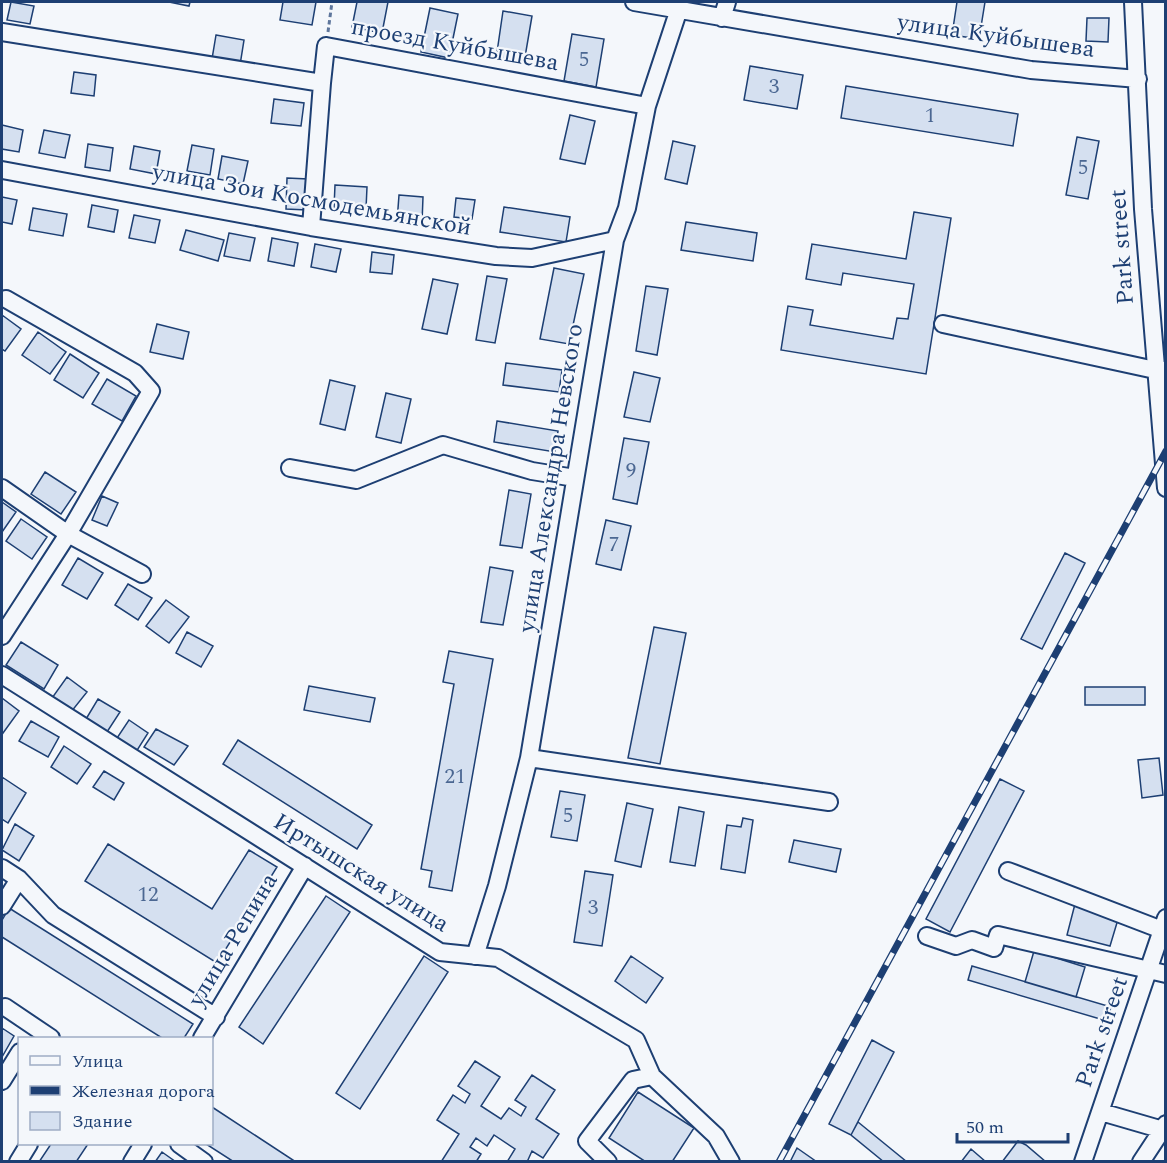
<svg xmlns="http://www.w3.org/2000/svg" width="1167" height="1163" font-family="Spectral,serif">
  <style>
    .building { fill: #d5e0f0; stroke: #1d3f73; stroke-width: 1.5 }
    .lines { fill: none; stroke-linecap: round; stroke-linejoin: round }
    .minor-casing { stroke: #1d3f73; stroke-width: 20 }
    .path { stroke: #5e769c; stroke-width: 3; stroke-dasharray: 4.5 3; stroke-linecap: butt }
    .minor { stroke: #f4f7fb; stroke-width: 16 }
    .rail-casing { stroke: #1d3f73; stroke-width: 7 }
    .rail { stroke: #f4f7fb; stroke-width: 4.5; stroke-dasharray: 14; stroke-linecap: butt }
    .labels { text-anchor: middle; dominant-baseline: central; stroke-width: 4.5; stroke-linejoin: round; paint-order: stroke }
    .number-label { font-size: 21px; fill: #4b6792 }
    .street-label { font-size: 24px; fill: #1d3f73; stroke: #f4f7fb }
  </style>
  <rect width="100%" height="100%" fill="#f4f7fb"/>
  <path class="building" d="M11 2 34 6 30 24 7 20Z
    M169 2H190L189 6Z
    M283 2H316L312 25 280 20Z
    M357 2H388L382 33 352 27Z
    M957 2H985L979 39 952 35Z
    M430 8 458 14 449 58 421 52Z
    M503 11 532 16 524 63 496 59Z
    M1087 18H1109L1108 42 1086 41Z
    M572 34 604 39 596 87 564 81Z
    M216 35 244 40 240 65 212 59Z
    M750 66 803 75 797 109 744 100Z
    M74 72 96 75 94 96 71 93Z
    M846 86 1018 114 1013 146 841 118Z
    M274 99 304 103 301 126 271 123Z
    M570 115 595 121 585 164 560 159Z
    M2 125 23 130 19 152 2 149Z
    M44 130 70 135 65 158 39 153Z
    M1077 137 1099 141 1088 199 1066 195Z
    M673 141 695 146 687 184 665 179Z
    M88 144 113 148 110 171 85 167Z
    M192 145 214 149 210 175 187 171Z
    M134 146 160 151 156 174 130 169Z
    M222 156 248 161 243 184 218 179Z
    M287 178 308 179 307 210 286 209Z
    M335 185 367 187 366 209 334 208Z
    M399 195 423 197 422 223 397 222Z
    M2 197 17 200 12 224 2 222Z
    M456 198 475 200 472 219 454 217Z
    M92 205 118 210 114 232 88 227Z
    M504 207 570 217 566 242 500 232Z
    M33 208 67 214 63 236 29 230Z
    M914 212 951 218 926 374 781 350 788 306 813 310 810 325 893 339 897 318 908 319 914 284 843 273 841 285 806 279 812 244 906 259Z
    M134 215 160 220 155 243 129 238Z
    M686 222 757 233 753 261 681 250Z
    M186 230 224 240 218 261 180 250Z
    M229 233 255 238 250 261 224 256Z
    M272 238 298 243 294 266 268 261Z
    M315 244 341 249 336 272 311 267Z
    M372 252 394 255 392 274 370 272Z
    M554 268 584 274 569 344 540 339Z
    M487 276 507 279 495 343 476 340Z
    M433 279 458 284 447 334 422 329Z
    M646 286 668 289 657 355 636 351Z
    M2 315 21 329 5 351 2 349Z
    M157 324 189 332 183 359 150 352Z
    M38 332 66 352 50 374 22 355Z
    M70 354 99 373 83 398 54 380Z
    M506 363 562 370 559 392 503 385Z
    M634 372 660 378 650 422 624 417Z
    M107 379 136 396 122 421 92 404Z
    M330 380 355 386 345 430 320 424Z
    M386 393 411 399 401 443 376 437Z
    M497 421 558 431 555 452 494 442Z
    M624 438 649 442 637 504 613 499Z
    M45 472 76 492 61 514 31 494Z
    M509 490 531 494 522 548 500 545Z
    M102 496 118 503 107 526 92 520Z
    M2 502 16 512 2 532Z
    M21 519 47 537 32 559 6 541Z
    M606 520 631 526 621 570 596 564Z
    M1065 553 1085 563 1042 649 1021 639Z
    M78 558 103 573 87 599 62 585Z
    M490 567 513 571 503 625 481 622Z
    M128 584 152 598 138 620 115 605Z
    M166 600 189 617 169 643 146 626Z
    M654 627 686 633 660 764 628 758Z
    M187 632 213 646 201 667 176 653Z
    M21 642 58 665 44 689 6 665Z
    M449 651 493 659 452 891 429 887 432 871 421 869 454 684 443 682Z
    M67 677 87 692 71 712 52 698Z
    M309 686 375 698 370 722 304 710Z
    M1085 687H1145V705H1085Z
    M2 698 19 711 3 733 2 732Z
    M98 699 120 712 107 732 86 719Z
    M129 720 148 733 136 752 117 738Z
    M31 721 59 737 48 757 19 741Z
    M156 729 188 746 174 765 144 747Z
    M238 740 372 825 357 849 223 764Z
    M64 746 91 764 77 784 51 767Z
    M1159 758 1163 795 1142 798 1138 760Z
    M104 771 124 783 114 800 93 787Z
    M2 777 26 793 8 823 2 819Z
    M1000 779 1024 791 950 932 926 919Z
    M560 791 585 795 577 841 551 837Z
    M627 803 653 809 641 867 615 861Z
    M679 807 704 812 695 866 670 862Z
    M743 818 753 820 745 873 721 869 727 825 741 827Z
    M15 824 34 836 19 861 2 850Z
    M794 840 841 849 836 872 789 862Z
    M108 844 212 909 249 850 277 867 217 963 85 881Z
    M585 871 613 875 602 946 574 942Z
    M326 896 350 912 263 1044 239 1027Z
    M1075 904 1119 916 1110 946 1067 935Z
    M9 908 193 1024 184 1038H162L2 937V920Z
    M1034 951 1085 967 1076 997 1025 982Z
    M424 956 448 972 360 1109 336 1093Z
    M631 956 663 978 646 1003 615 981Z
    M972 966 1111 1007 1107 1021 968 980Z
    M2 1028 14 1036 2 1057Z
    M872 1040 894 1052 851 1135 829 1124Z
    M475 1061 500 1077 481 1106 501 1119 509 1108 521 1116 526 1107 515 1100 532 1075 555 1090 536 1119 559 1134 543 1158 532 1151 527 1162H507L515 1149 494 1135 487 1146 476 1138 470 1147 481 1154 476 1162H441L459 1134 437 1120 453 1095 465 1103 470 1094 458 1086Z
    M638 1092 694 1128 672 1162H646L609 1138Z
    M212 1107 296 1162H234L206 1144H212Z
    M858 1122 907 1162H884L851 1135Z
    M1018 1141 1026 1145 1046 1162H1002Z
    M51 1144H88L76 1162H39Z
    M797 1148 817 1162H790Z
    M971 1149 986 1162H961Z
    M162 1152 176 1162H155Z"/>
  <g class="lines">
    <defs>
      <path id="minor" d="M634 2 1031 70 1138 79
        M1133 2 1143 209 1166 488
        M722 18 727 2
        M2 32 322 83 326 46 647 106
        M2 170 311 227 496 256 532 258 615 240
        M311 227 322 83
        M943 324 1155 370H1165
        M290 468 356 480 443 445 532 471 575 478
        M2 488 68 534 142 574
        M2 636 68 534 151 391 135 373 6 299
        M2 675 440 952 498 958 636 1040 652 1076 716 1136 731 1162
        M529 758 829 802
        M2 868 19 879 53 915 216 1017
        M1008 871 1162 930
        M2 906 19 879
        M927 936 956 946 972 940 994 948 998 935 1166 974
        M475 956 497 886 529 758 615 240 627 208 647 106 679 9
        M5 1007 51 1038
        M202 1038 305 866
        M2 1081 20 1052
        M1101 1112 1163 1130
        M179 1144 204 1162
        M18 1162 29 1144
        M132 1162 143 1144
        M608 1162 587 1141 633 1080 652 1076
        M1083 1162 1166 918
        M1141 1162 1166 1124"/>
    </defs>
    <use href="#minor" class="minor-casing"/>
    <path class="path" d="M328 32 332 2"/>
    <use href="#minor" class="minor"/>
    <defs>
      <path id="rail" d="M779 1162 1166 451"/>
    </defs>
    <use href="#rail" class="rail-casing"/>
    <use href="#rail" class="rail"/>
  </g>
  <g class="labels">
    <g class="number-label">
      <text x="584" y="60">5</text>
      <text x="774" y="87">3</text>
      <text x="930" y="116">1</text>
      <text x="1083" y="168">5</text>
      <text x="631" y="471">9</text>
      <text x="614" y="545">7</text>
      <text x="455" y="777">21</text>
      <text x="568" y="816">5</text>
      <text x="148" y="895">12</text>
      <text x="593" y="908">3</text>
    </g>
    <g class="street-label">
      <text transform="translate(996 36) rotate(8)">улица Куйбышева</text>
      <text transform="translate(455 45) rotate(10)">проезд Куйбышева</text>
      <text transform="translate(312 200) rotate(10)">улица Зои Космодемьянской</text>
      <text transform="translate(1122 247) rotate(-94)">Park street</text>
      <text transform="translate(551 478) rotate(-81)">улица Александра Невского</text>
      <text transform="translate(361 873) rotate(32)">Иртышская улица</text>
      <text transform="translate(233 940) rotate(-59)">улица Репина</text>
      <text transform="translate(1102 1032) rotate(-71)">Park street</text>
    </g>
  </g>
  <rect width="1167" height="1163" fill="none" stroke="#1d3f73" stroke-width="6"/>
  <rect x="18" y="1037" width="195" height="108" fill="#f4f7fb" stroke="#9eadc5" stroke-width="1.5"/>
  <rect x="30" y="1056" width="30" height="9" fill="#f4f7fb" stroke="#9eadc5" stroke-width="1.5"/>
  <text x="72" y="1067" font-size="18" fill="#1d3f73">Улица</text>
  <rect x="30" y="1086" width="30" height="9" fill="#1d3f73" stroke="#9eadc5" stroke-width="1.5"/>
  <text x="72" y="1097" font-size="18" fill="#1d3f73">Железная дорога</text>
  <rect x="30" y="1112" width="30" height="18" fill="#d5e0f0" stroke="#9eadc5" stroke-width="1.5"/>
  <text x="72" y="1127" font-size="18" fill="#1d3f73">Здание</text>
  <path d="M957 1133v9h111v-9" fill="none" stroke="#1d3f73" stroke-width="3"/>
  <text x="966" y="1133" font-size="18" fill="#1d3f73" stroke="#f4f7fb" stroke-width="4.5" paint-order="stroke">50 m</text>
</svg>
